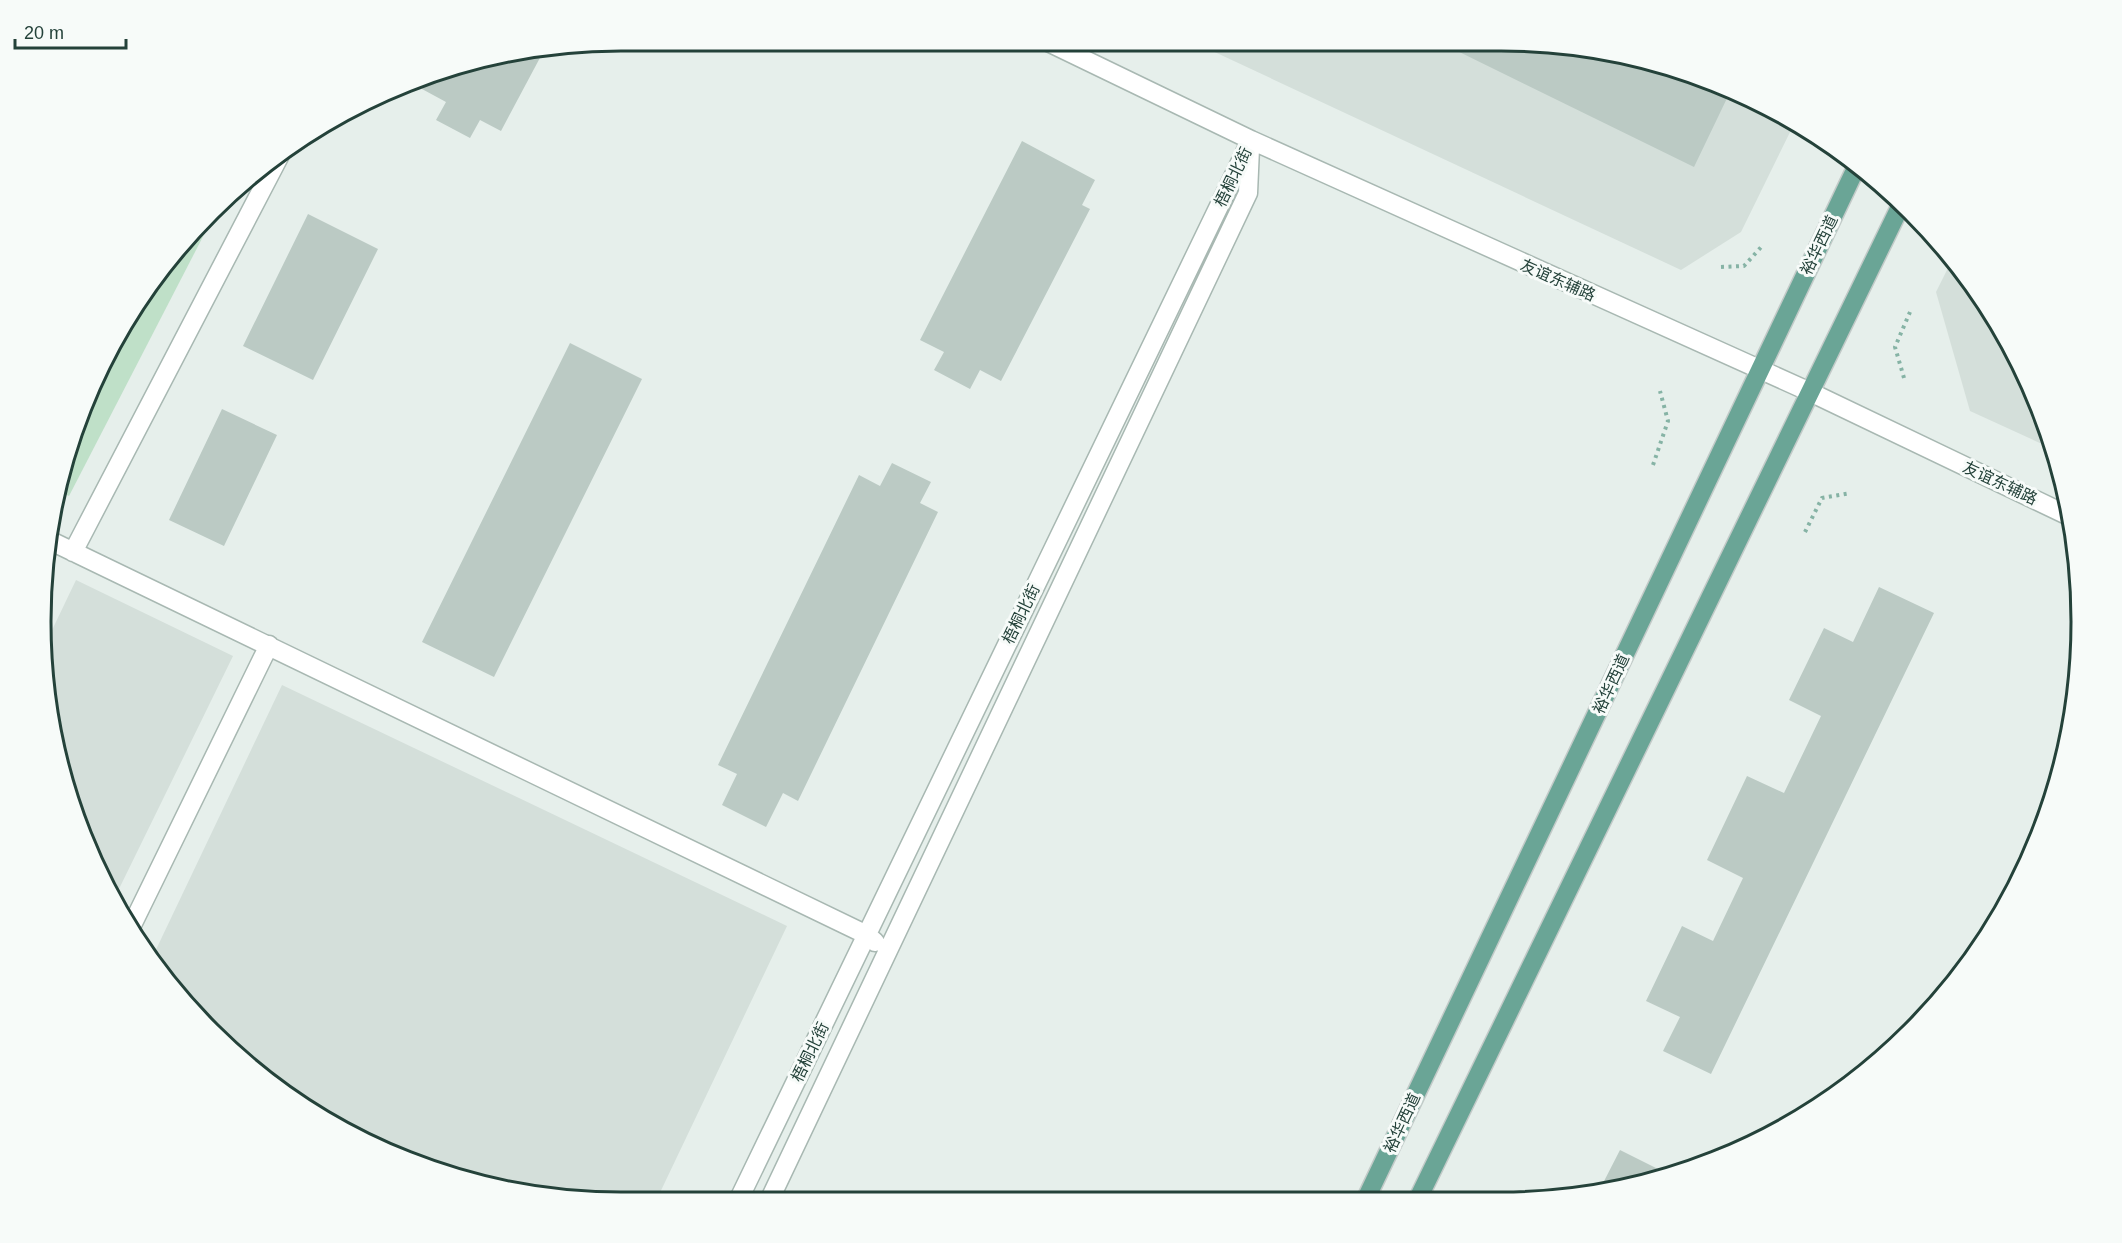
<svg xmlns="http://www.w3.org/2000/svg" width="2122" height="1243" font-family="Helvetica,'Noto Sans SC',sans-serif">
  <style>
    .built { fill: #d4dfda }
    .green { fill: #bfe0c8 }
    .building { fill: #bbcac4 }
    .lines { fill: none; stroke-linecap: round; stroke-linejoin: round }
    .minor-casing { stroke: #a8b8b2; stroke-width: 21 }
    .major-casing { stroke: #c2cac8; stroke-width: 21 }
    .path { stroke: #86b3a5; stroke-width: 4; stroke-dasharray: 3 4.5; stroke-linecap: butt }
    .minor { stroke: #fff; stroke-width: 18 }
    .major { stroke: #6aa596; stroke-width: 18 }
    .labels { text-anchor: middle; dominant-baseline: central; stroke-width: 6; stroke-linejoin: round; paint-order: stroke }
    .street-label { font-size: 16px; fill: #24423a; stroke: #f7fbf9 }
    .rim { fill: none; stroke: #24423a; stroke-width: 3 }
  </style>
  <rect width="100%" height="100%" fill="#e6efeb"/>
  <path class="built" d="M1191 41 1539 42 1687 71 1794 124 1741 232 1681 270Z
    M1952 260 1983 298 2037 399 2053 449 1970 411 1936 292Z
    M76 580 233 656 117 893 71 809 42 659 43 649Z
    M282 685 787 926 656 1201H583L434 1172 299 1105 161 975 152 958Z"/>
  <path class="green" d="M211 221 69 496 58 491 60 471 139 298Z"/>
  <path class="building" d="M1439 42H1539L1687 71 1730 92 1694 167Z
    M542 54 501 131 480 120 470 138 436 120 446 102 422 89 430 74 435 71Z
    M1022 141 1095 180 1082 205 1090 209 1001 381 980 370 970 389 934 370 944 352 920 340Z
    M308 214 378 249 313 380 243 346Z
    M570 343 642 379 494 677 422 642Z
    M222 409 277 435 224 546 169 520Z
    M892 463 931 482 920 503 938 512 798 801 783 793 766 827 722 805 737 774 718 765 859 475 880 486Z
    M1879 587 1934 613 1711 1074 1663 1051 1680 1017 1646 1001 1682 926 1713 941 1743 878 1707 860 1747 776 1784 793 1821 716 1789 700 1824 628 1853 642Z
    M1620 1150 1670 1175 1600 1189Z
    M1560 1188 1574 1194 1555 1198Z"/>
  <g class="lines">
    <defs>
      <path id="minor" d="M1046 41 1251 140 1810 392 2071 517
        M53 542 867 935 875 942
        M73 552 281 153
        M133 923 269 645
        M738 1201 1251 140
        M769 1201 1248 193 1250 148"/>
      <path id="major" d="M1365 1201 1857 166
        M1417 1201 1902 203"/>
    </defs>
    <use href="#minor" class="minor-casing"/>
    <use href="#major" class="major-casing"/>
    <path class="path" d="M1721 267 1744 266 1763 245
      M1904 378 1895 347 1910 312
      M1653 465 1668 421 1660 391
      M1805 532 1822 498 1851 493"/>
    <use href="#minor" class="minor"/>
    <use href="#major" class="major"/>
  </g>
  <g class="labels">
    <g class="street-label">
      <text transform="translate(1233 177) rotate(-64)">梧桐北街</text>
      <text transform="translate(1819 245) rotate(-64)">裕华西道</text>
      <text transform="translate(1558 280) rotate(24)">友谊东辅路</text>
      <text transform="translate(2000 483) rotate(25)">友谊东辅路</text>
      <text transform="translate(1021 614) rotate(-64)">梧桐北街</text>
      <text transform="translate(1611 684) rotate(-65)">裕华西道</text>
      <text transform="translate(810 1052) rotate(-64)">梧桐北街</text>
      <text transform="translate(1402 1123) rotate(-65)">裕华西道</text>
    </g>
  </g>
  <path d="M0 0H2122V1243H0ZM621 51H1501A570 570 0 0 1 2071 621V622A570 570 0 0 1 1501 1192H621A570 570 0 0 1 51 622V621A570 570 0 0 1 621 51Z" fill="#f7fbf9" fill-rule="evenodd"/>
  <path class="rim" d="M621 51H1501A570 570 0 0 1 2071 621V622A570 570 0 0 1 1501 1192H621A570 570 0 0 1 51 622V621A570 570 0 0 1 621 51Z"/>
  <path d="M15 39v9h111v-9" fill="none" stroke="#24423a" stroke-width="3"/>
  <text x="24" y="39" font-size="18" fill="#24423a" stroke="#f7fbf9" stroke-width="4.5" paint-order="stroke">20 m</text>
</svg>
